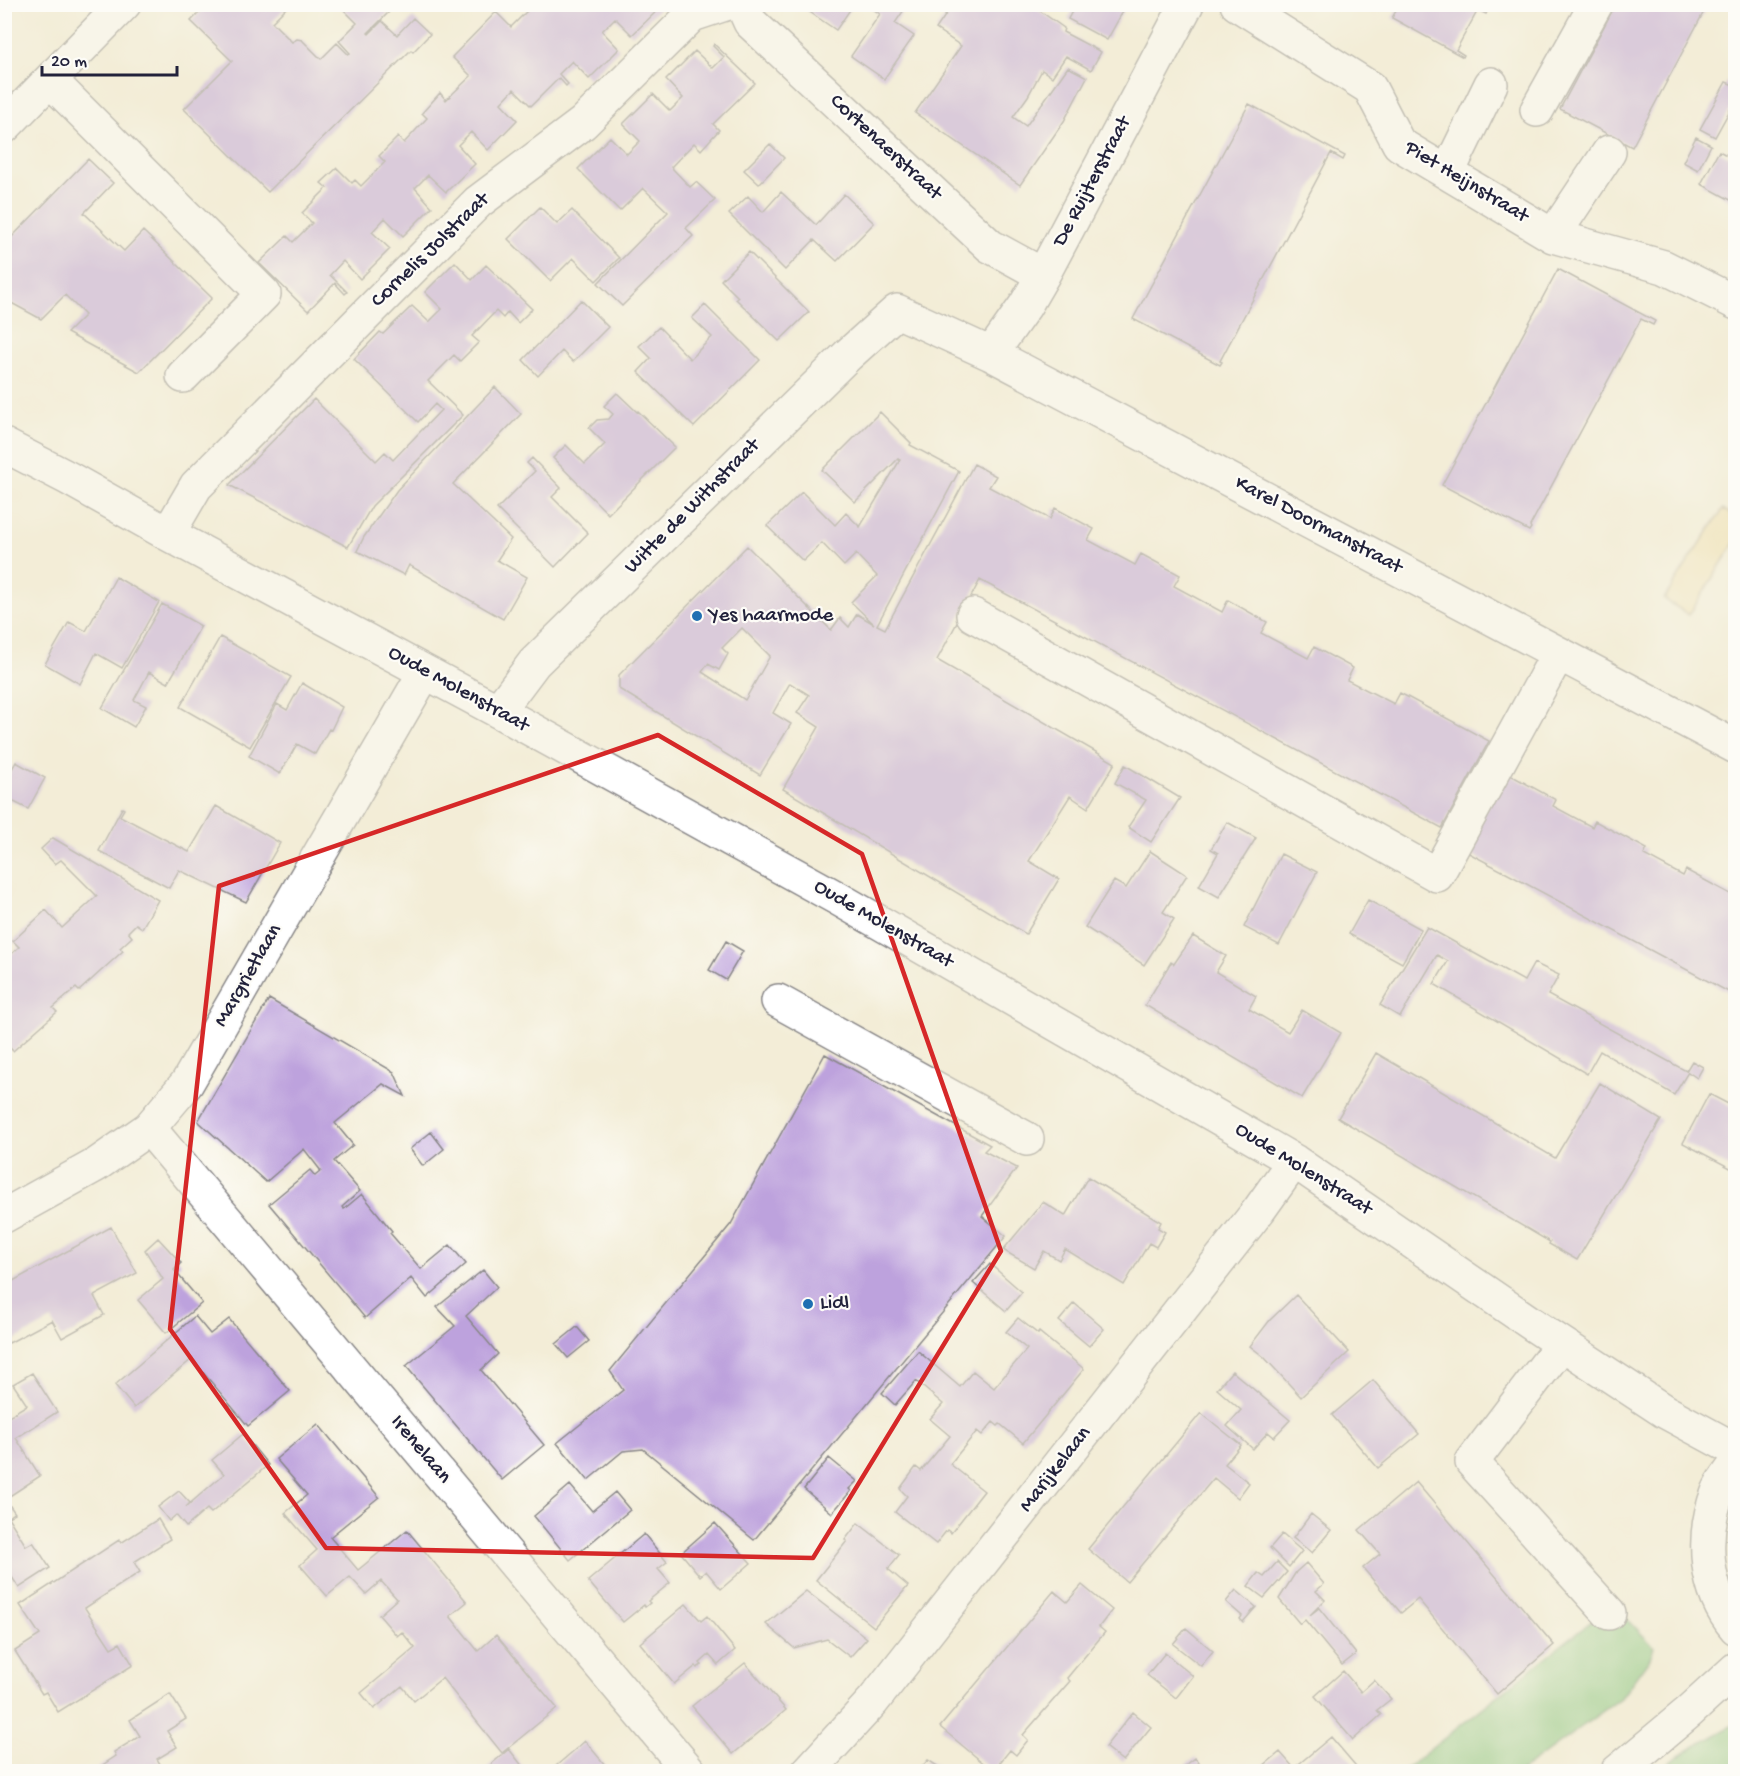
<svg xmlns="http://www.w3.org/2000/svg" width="1740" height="1776" font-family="'Gochi Hand',sans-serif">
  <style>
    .green { fill: #84c57e; stroke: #53745c; stroke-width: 1.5 }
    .sand { fill: #eeda9e; stroke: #887e6c; stroke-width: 1.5 }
    .building { fill: #bda2dd; fill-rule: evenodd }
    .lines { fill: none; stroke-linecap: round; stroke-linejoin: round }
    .minor-casing { stroke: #8a8889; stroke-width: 36 }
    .minor { stroke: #fff; stroke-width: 33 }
    .marked { fill: none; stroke: #d62828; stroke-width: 4.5; stroke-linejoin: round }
    .poi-dot { fill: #1f6fb2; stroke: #fdfcf7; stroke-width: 2 }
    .labels { text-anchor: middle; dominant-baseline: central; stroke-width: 4.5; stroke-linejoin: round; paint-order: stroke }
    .street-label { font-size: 21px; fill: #22223b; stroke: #fdfcf7 }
    .poi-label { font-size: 21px; fill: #22223b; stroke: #fdfcf7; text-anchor: start }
  </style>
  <rect width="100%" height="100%" fill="#fdfcf7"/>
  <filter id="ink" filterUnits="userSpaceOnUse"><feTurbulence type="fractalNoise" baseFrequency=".0167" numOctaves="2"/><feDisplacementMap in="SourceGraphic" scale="12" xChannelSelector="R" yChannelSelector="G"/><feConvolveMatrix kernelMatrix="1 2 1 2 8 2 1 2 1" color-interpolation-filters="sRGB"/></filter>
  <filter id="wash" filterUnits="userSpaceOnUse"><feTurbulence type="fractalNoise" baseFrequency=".008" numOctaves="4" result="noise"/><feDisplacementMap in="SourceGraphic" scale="24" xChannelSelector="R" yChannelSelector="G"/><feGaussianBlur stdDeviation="1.35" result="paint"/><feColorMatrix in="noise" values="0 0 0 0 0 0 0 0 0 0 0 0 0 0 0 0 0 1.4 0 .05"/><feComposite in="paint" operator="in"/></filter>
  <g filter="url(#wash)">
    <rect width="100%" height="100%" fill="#f3edd7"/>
    <path class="green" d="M1613 1604 1654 1647 1650 1658 1621 1698 1521 1771 1402 1772Z
      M1735 1724V1763L1725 1771H1656L1685 1752Z"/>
    <path class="sand" d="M1723 509 1735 517V542L1689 615 1664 599Z"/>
    <g id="blocks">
      <path class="building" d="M208 4H290L272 22 292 42 297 39 302 40 321 59 337 43 348 54 350 53 339 41 357 23 338 4H391L394 7 368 33 369 34 382 21 397 35 413 18 430 34 413 52 411 50 268 192 184 109 232 61 191 21Z
        M534 4 662 6 632 35 615 18 602 31 619 49 589 79 572 61 559 74 568 84 566 86 559 78 531 106 514 89 501 103 517 120 488 150 471 132 458 145 475 164 446 192 428 175 415 188 432 207 403 236 385 218 372 232 390 249 360 279 343 261 330 275 347 292 345 294 335 283 308 311 259 263 287 236 293 242 312 223 302 213 327 188 321 183 337 168 352 183 355 180 361 186 385 162 379 156 398 137 404 143 427 118 422 113 440 93 446 100 471 76 452 57 496 12 511 27Z
        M798 4H854L836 30Z
        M871 4H908L895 23 914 36 884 79 851 56 880 14 870 7Z
        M953 4H1030L1064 28 1063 32 1101 52 1091 70 1066 56 1052 77 1042 70 1028 96 1013 117 1026 126 1068 67 1087 77 1064 121 1020 185 915 113 961 46 936 29Z
        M1076 4H1127L1107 40 1068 19Z
        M1400 4 1447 6 1491 4 1486 14 1478 10 1456 50 1464 55 1463 57 1392 18Z
        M1616 4H1708L1632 147 1560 109Z
        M714 44 755 83 713 124 719 130 701 150 694 143 671 167 690 187 696 182 715 200 686 228 693 236 622 306 598 283 668 212 643 188 620 211 578 169 610 137 627 154 640 141 623 124 653 94 670 111 683 98 666 80 695 51 713 68 724 57 713 46Z
        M1726 82 1736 86V99L1715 137 1700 129Z
        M1249 104 1345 156 1343 160 1331 153 1220 361 1222 362 1220 365 1133 319Z
        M1696 137 1711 145 1698 170 1683 162Z
        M770 144 784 158 759 184 744 170Z
        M1719 151 1736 160V203L1701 184Z
        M88 159 113 183 84 213 124 251 143 231 212 298 139 372 67 333 85 315 65 295 41 319 4 299V245Z
        M781 192 816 225 844 194 874 223 837 261 814 240 785 270 729 214 748 196 763 212Z
        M540 207 557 224 572 210 619 258 596 281 573 258 550 281 508 239Z
        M749 252 809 312 779 341 736 299 738 297 721 280Z
        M455 262 472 280 486 265 532 309 518 323 508 312 503 318 496 311 472 336 479 342 460 361 454 355 428 381 463 415 372 506 348 547 229 485 314 399 376 461 385 452 393 460 441 410 435 404 418 422 354 359 380 332 383 334 412 306 429 322 442 309 425 292Z
        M1558 269 1655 321 1653 325 1641 319 1530 526 1531 528 1529 531 1442 485Z
        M581 300 608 327 573 362 562 351 538 376 523 360Z
        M705 305 760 360 694 427 638 372 651 358 639 346 659 327 690 359 712 337 692 318Z
        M495 387 521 414 453 484 511 539 497 560 527 577 503 619 409 565 404 575 357 551 364 537 397 490Z
        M617 393 637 412 638 411 675 447 608 514 553 458 566 445 585 464 605 444 589 428 597 420 609 419 613 414 604 406Z
        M880 412 911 443 910 445 959 471 877 625 885 629 974 464 996 476 989 487 1050 519 1055 508 1094 529 1088 540 1135 565 1141 554 1180 575 1174 586 1222 612 1228 600 1267 622 1261 633 1308 658 1314 647 1353 668 1347 680 1394 704 1400 693 1489 741 1442 828 980 580 937 660 1115 763 1088 808 1070 796 1029 861 1059 879 1026 934 783 789 819 727 797 713 809 695 790 683 773 713 791 724 760 775 619 689V675L747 546 831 630 840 618 849 627 857 614 874 624 851 602 877 576 856 554 844 566 822 543 803 561 767 526 802 492 835 525 846 513 860 527 900 460 898 459 855 502 822 470ZM742 628 770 656 745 700 702 672 708 664 719 670 728 654 722 648Z
        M532 458 561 488 552 497 588 533 555 567 497 509 535 471 527 463Z
        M116 577 159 602 122 668 96 653 80 684 45 664 69 622 86 631Z
        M162 604 201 626 168 683 149 672 134 700 146 706 134 727 102 708Z
        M220 637 291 677 250 747 180 707Z
        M302 683 342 707 331 730 329 729 315 754 297 744 280 774 249 756 277 704 287 710Z
        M16 762 45 778 28 809 4 797V783Z
        M1125 765 1180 798 1151 842 1128 827 1146 800 1115 783Z
        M1505 772 1556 800 1553 806 1592 827 1595 821 1647 849 1644 855 1683 876 1686 870 1736 897V996L1463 850Z
        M216 806 280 843 246 902 179 870 169 888 99 851 122 808 124 809 120 816 189 852Z
        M1227 822 1256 838 1219 897 1199 886 1218 853 1211 849Z
        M53 838 158 900 142 928 136 924 128 932 132 937 120 948 123 951 79 991 76 988 53 1008 57 1012 13 1051 10 1048 4 1053V961L19 947 13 941 46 910 62 928 97 896 61 860 55 864 41 849Z
        M1150 851 1187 875 1163 912 1174 919 1144 965 1085 927 1114 881 1126 888Z
        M1281 854 1317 872 1279 945 1244 927Z
        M1368 900 1421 929 1402 963 1349 934Z
        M1427 927 1524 981 1534 963 1559 975 1548 995 1686 1071 1692 1061 1703 1067 1697 1078 1688 1072 1674 1095 1600 1051 1587 1074 1434 984 1448 961 1437 955 1400 1017 1380 1005Z
        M1193 936 1226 956 1216 972 1256 996 1249 1009 1288 1032 1302 1010 1341 1033 1302 1098 1145 1005 1171 962 1174 964Z
        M726 941 743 951 726 980 709 970Z
        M269 999 394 1072 405 1096 383 1084 335 1123 353 1145 334 1161 360 1191 342 1207 344 1209 362 1194 392 1231 390 1233 421 1269 450 1245 466 1264 427 1298 411 1278 365 1318 269 1204 310 1170 315 1176 321 1171 304 1149 266 1182 198 1121Z
        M1376 1053 1555 1158 1600 1083 1661 1120 1577 1260 1549 1244 1550 1242 1338 1118Z
        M825 1054 990 1145 984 1151 1017 1168 982 1216 1006 1236 754 1540 643 1449 623 1451 588 1480 557 1443 623 1390 610 1371 731 1224Z
        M1709 1094 1736 1108V1171L1683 1143Z
        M431 1132 444 1149 423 1166 410 1149Z
        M1088 1177 1161 1222 1158 1228 1165 1232 1156 1247 1149 1243 1124 1285 1065 1249 1059 1260 1044 1251 1034 1268 1003 1250 1043 1202 1065 1216Z
        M111 1227 137 1273 94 1296 104 1315 62 1338 52 1320 9 1343 4 1335V1286Z
        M158 1238 181 1263 174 1270 202 1303 166 1333 138 1300 163 1279 145 1250Z
        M990 1264 1022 1292 1006 1311 973 1283Z
        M483 1270 497 1287 466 1316 498 1354 481 1370 544 1445 502 1480 406 1366 455 1326 437 1307Z
        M1296 1295 1349 1352 1301 1397 1264 1357 1250 1346 1270 1320Z
        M1074 1303 1104 1329 1089 1346 1059 1321Z
        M195 1316 210 1334 229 1319 290 1391 248 1426 192 1359 134 1408 115 1385Z
        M1018 1318 1038 1334 1039 1332 1084 1369 1023 1443 1000 1424 998 1426 993 1422 982 1435 977 1431 950 1464 984 1491 951 1533 947 1530 936 1544 895 1512 907 1496 900 1489 916 1467 921 1471 950 1436 930 1419 943 1404 916 1381 895 1405 882 1393 918 1351 960 1387 973 1371 994 1388 1027 1349 1006 1332Z
        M577 1327 589 1341 568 1358 556 1344Z
        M1232 1371 1290 1420 1274 1437 1268 1432 1253 1449 1227 1426 1241 1410 1217 1389Z
        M32 1373 57 1412 16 1438 40 1476 5 1499 15 1513 8 1517 26 1546 33 1542 50 1568 19 1588 4 1565V1419L27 1405 13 1384Z
        M1373 1380 1419 1434 1378 1468 1332 1415Z
        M1201 1413 1241 1445 1225 1464 1249 1483 1238 1498 1214 1478 1127 1582 1088 1549Z
        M318 1424 379 1497 330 1537 358 1570 407 1530 467 1602 450 1616 478 1651 496 1635 557 1708 502 1753 442 1678 414 1701 402 1686 374 1709 361 1693 415 1648 402 1632 397 1636 379 1615 397 1599 381 1581 366 1594 350 1577 327 1596 300 1565 317 1550 285 1513 307 1495 276 1459Z
        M243 1434 268 1465 211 1513 207 1509 186 1527 176 1515 169 1521 158 1507 179 1491 190 1503 186 1507 224 1474 212 1460Z
        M829 1458 857 1481 849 1489 851 1491 832 1513 804 1489Z
        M1416 1482 1554 1645 1497 1694 1418 1599 1401 1613 1363 1568 1380 1554 1359 1530Z
        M570 1485 592 1511 615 1492 630 1510 570 1560 534 1516Z
        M1311 1514 1331 1530 1312 1553 1293 1538Z
        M158 1519 170 1539 134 1562 140 1572 85 1608 111 1648 120 1643 133 1665 58 1712 46 1692 42 1694 15 1651 40 1635 20 1605 119 1540 121 1543Z
        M715 1523 751 1563 721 1589 706 1571 700 1576 681 1553Z
        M858 1523 899 1555 888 1569 908 1586 874 1627 816 1580 847 1541 845 1540Z
        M644 1534 667 1562 658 1569 670 1583 648 1601 650 1603 645 1607 644 1605 623 1622 588 1581Z
        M1282 1534 1302 1551 1289 1567 1270 1548Z
        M1277 1562 1287 1572 1264 1598 1248 1586 1258 1573 1264 1577Z
        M1306 1563 1324 1584 1316 1591 1325 1600 1310 1615 1319 1608 1356 1654 1342 1665 1305 1620 1300 1624 1279 1599 1296 1572Z
        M1082 1585 1112 1610 1099 1627 1105 1632 1067 1678 1070 1681 1023 1735 1028 1740 1016 1755 1010 1750 993 1771 940 1727 1054 1591 1067 1602Z
        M1236 1590 1256 1607 1243 1622 1240 1619 1242 1616 1226 1602Z
        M806 1591 867 1638 850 1657 827 1639 794 1648 766 1624Z
        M686 1604 701 1621 707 1616 735 1650 718 1665 709 1655 700 1663 702 1665 697 1668 696 1666 674 1684 640 1643Z
        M1186 1628 1213 1651 1201 1666 1173 1644Z
        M1165 1653 1193 1676 1176 1698 1147 1675Z
        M745 1663 786 1710 733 1754 692 1706Z
        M1343 1671 1361 1692 1374 1680 1391 1699 1377 1710 1381 1715 1353 1740 1315 1696Z
        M170 1694 186 1719 167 1731 177 1747 157 1759 165 1772H92L116 1756 114 1752 140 1736 130 1720Z
        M1133 1712 1151 1727 1123 1761 1105 1747Z
        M1331 1737 1361 1772H1256L1280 1752 1294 1768Z
        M585 1741 611 1772H549Z
        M509 1749 527 1772H482Z
        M1195 1758 1206 1772H1183L1181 1769Z
        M928 1760 942 1769 944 1772H917Z"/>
    </g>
  </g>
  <g filter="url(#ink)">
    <use href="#blocks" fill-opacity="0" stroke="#8a8889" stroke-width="1.5"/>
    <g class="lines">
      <defs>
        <path id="minor" d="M742 4 750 22 990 246 1043 275
          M1237 4 1370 88 1399 144 1553 236 1664 267 1736 303
          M51 81 264 294 183 376
          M1537 110 1596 4
          M4 127 124 4
          M1448 172 1491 84
          M1553 236 1609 152
          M991 354 1025 306 1043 275 1187 4
          M4 445 68 478 168 534 498 711 837 898 1294 1161 1538 1328 1664 1411 1736 1450
          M168 534 196 486 478 202 583 123 692 15 725 4
          M973 615 1437 875 1558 654
          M498 711 534 663 848 355 897 311 991 354 1736 747
          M778 1001 1027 1139
          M149 1128 690 1772
          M4 1216 96 1165 149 1128 187 1083 425 672
          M1562 1344 1472 1462 1609 1613
          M1736 1464C1730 1473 1722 1482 1718 1492 1701 1535 1704 1591 1736 1628
          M808 1772 873 1701 1259 1210 1294 1161
          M1617 1772 1689 1712 1736 1669"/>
      </defs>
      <use href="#minor" class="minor-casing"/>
      <use href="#minor" class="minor"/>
    </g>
  </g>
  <path d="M0 0H1740V1776H0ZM658 735 862 854 1001 1251 813 1558 326 1548 170 1329 219 886Z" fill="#f3edd7" fill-opacity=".55" fill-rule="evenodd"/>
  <path class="marked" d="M658 735 862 854 1001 1251 813 1558 326 1548 170 1329 219 886Z"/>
  <g class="poi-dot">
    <circle cx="697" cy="616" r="6"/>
    <circle cx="808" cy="1304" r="6"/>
  </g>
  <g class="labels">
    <g class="street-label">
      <text transform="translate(885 148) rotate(43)">Cortenaerstraat</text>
      <text transform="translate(1093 182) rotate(-62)">De Ruijterstraat</text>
      <text transform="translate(1466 183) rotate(31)">Piet Heijnstraat</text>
      <text transform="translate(431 251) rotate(-44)">Cornelis Jolstraat</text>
      <text transform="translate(693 507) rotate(-45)">Witte de Withstraat</text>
      <text transform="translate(1318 526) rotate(28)">Karel Doormanstraat</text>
      <text transform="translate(458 690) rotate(29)">Oude Molenstraat</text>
      <text transform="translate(883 925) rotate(30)">Oude Molenstraat</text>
      <text transform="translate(249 976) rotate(-60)">Margrietlaan</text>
      <text transform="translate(1303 1170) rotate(32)">Oude Molenstraat</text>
      <text transform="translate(420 1450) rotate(50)">Irenelaan</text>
      <text transform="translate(1056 1470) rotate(-52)">Marijkelaan</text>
    </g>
    <g class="poi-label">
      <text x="709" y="616">Yes haarmode</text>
      <text x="820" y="1304">Lidl</text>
    </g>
  </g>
  <rect width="1740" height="1776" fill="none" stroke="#fdfcf7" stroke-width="24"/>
  <path d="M42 66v9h135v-9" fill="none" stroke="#22223b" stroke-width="3"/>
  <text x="51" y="66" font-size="18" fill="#22223b" stroke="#fdfcf7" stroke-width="4.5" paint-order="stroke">20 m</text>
</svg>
